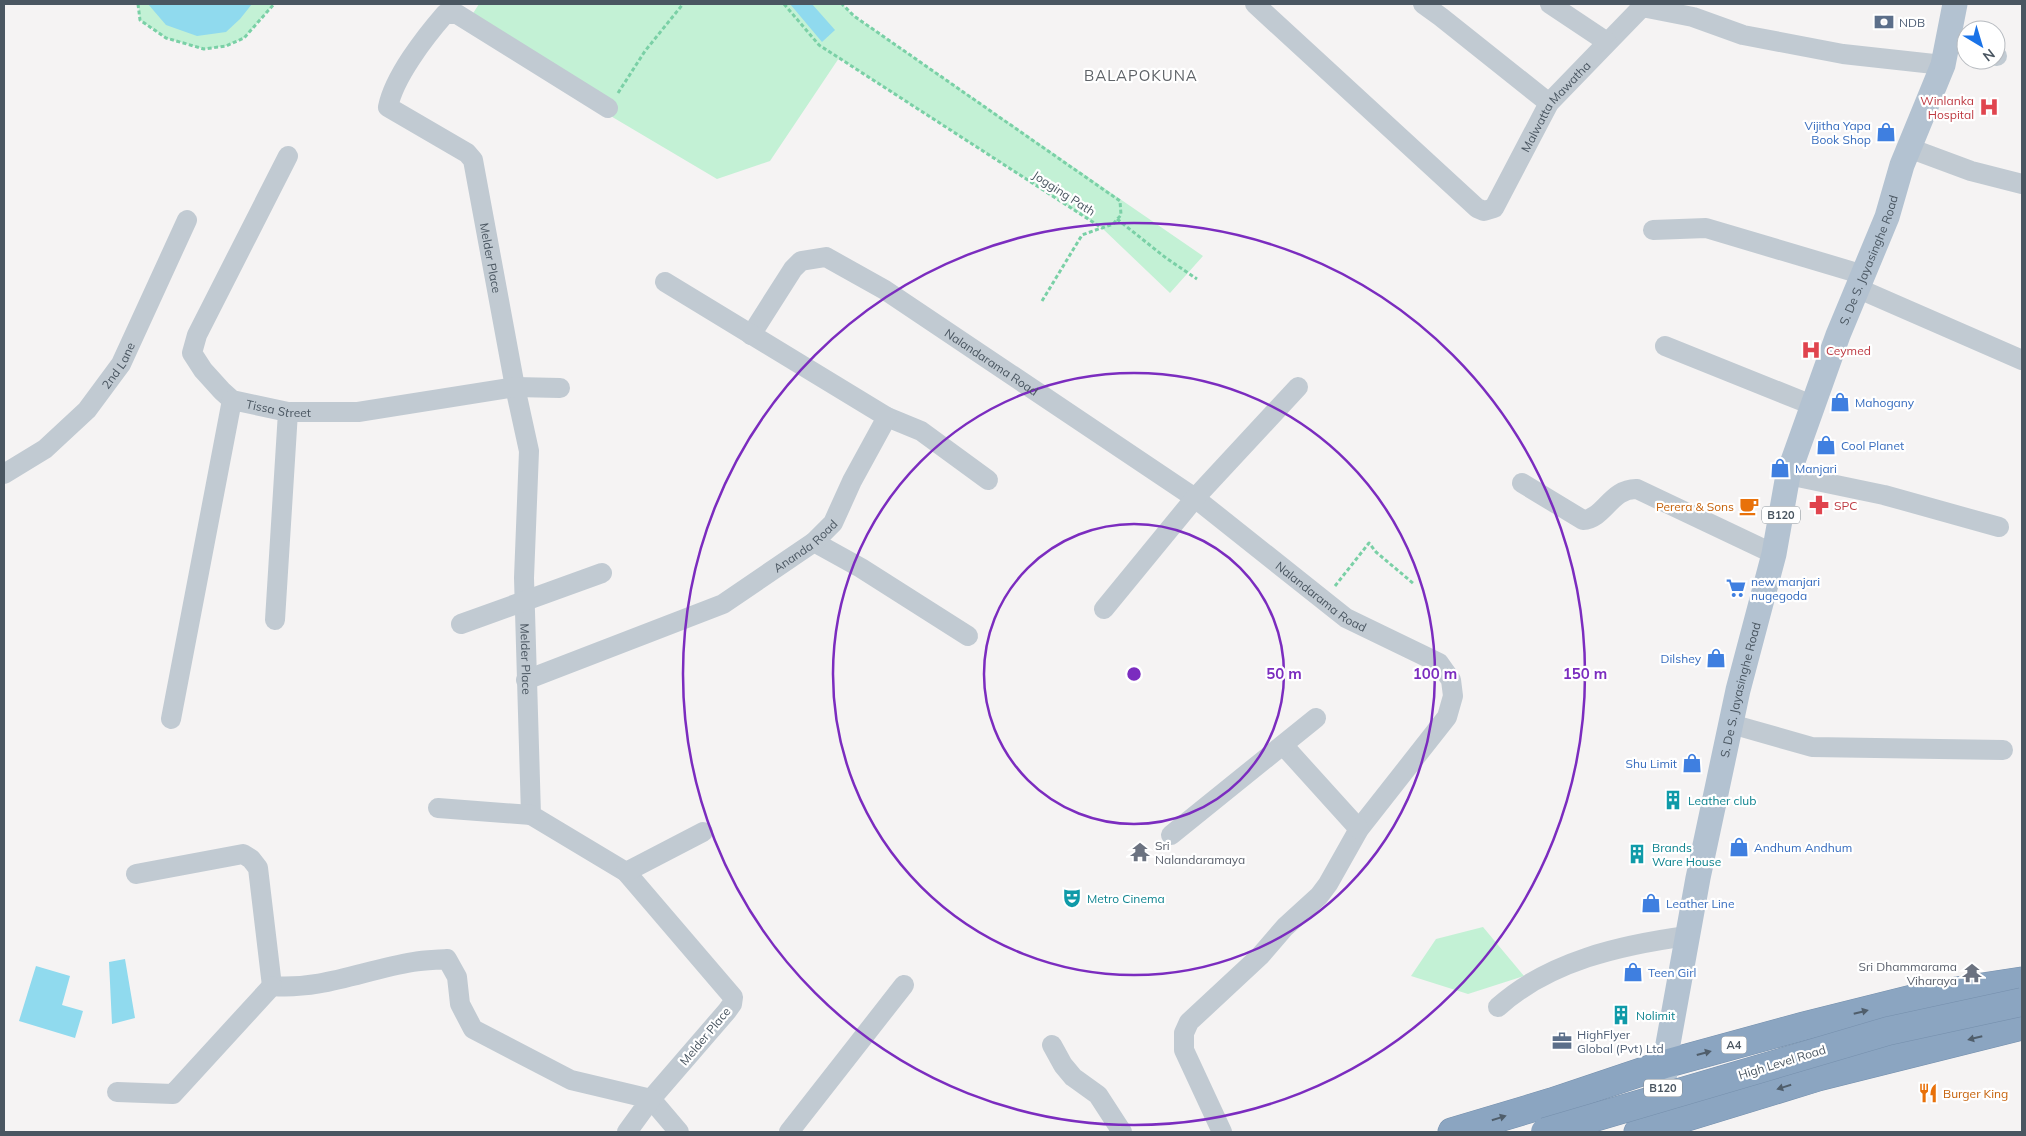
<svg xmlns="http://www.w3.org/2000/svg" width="2026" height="1136" font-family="Mulish,sans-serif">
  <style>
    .green { fill: #c3f1d5 }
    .water { fill: #90daee }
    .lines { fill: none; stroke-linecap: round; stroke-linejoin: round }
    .highway-casing { stroke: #7690ad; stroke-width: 29 }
    .path { stroke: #7ad0a6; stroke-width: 3; stroke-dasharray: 4 2.5; stroke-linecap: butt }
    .minor { stroke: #c1cad2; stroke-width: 20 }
    .major { stroke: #b3c2d1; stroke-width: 25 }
    .highway { stroke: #8ba5c1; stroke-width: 28 }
    .highway-bridge-casing { stroke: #7690ad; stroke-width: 29; stroke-linecap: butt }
    .highway-bridge { stroke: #8ba5c1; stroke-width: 28 }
    .oneway { fill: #505e6b }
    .ring { fill: none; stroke: #7b2cbf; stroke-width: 2.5 }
    .labels { text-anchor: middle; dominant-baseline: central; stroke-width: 4.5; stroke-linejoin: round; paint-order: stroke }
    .shield { fill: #fff; stroke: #808990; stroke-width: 1 }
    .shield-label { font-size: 11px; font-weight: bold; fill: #4a5661 }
    .service-label { font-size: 12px; fill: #4e5e75; stroke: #fff; text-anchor: start }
    .health-label { font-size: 12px; fill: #be3a42; stroke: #fff; text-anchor: start }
    .street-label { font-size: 12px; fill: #4a5661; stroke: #fff }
    .shop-label { font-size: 12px; fill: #366cbe; stroke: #fff; text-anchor: start }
    .food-label { font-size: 12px; fill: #c56008; stroke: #fff; text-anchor: end }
    .culture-label { font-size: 12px; fill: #0d838f; stroke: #fff; text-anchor: start }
    .worship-label { font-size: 12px; fill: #5b616d; stroke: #fff; text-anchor: start }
    .quarter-label { font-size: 15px; letter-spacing: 1px; fill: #5f6368; stroke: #fff }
    .centre { fill: #7b2cbf; stroke: #fff; stroke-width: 2.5 }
    .ring-label { font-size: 15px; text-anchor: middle; font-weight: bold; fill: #7b2cbf; stroke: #fff; stroke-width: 4.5; stroke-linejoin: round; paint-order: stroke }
  </style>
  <rect width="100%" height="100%" fill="#f5f3f3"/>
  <path class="green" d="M138 4H274L244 38 226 46 204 49 166 38 140 20Z
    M479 4H842L854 16 1203 256 1170 293 1102 228 839 58 770 161 717 179 614 118 468 21Z
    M1483 927 1524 976 1468 994 1411 976 1436 939Z"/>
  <path class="water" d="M148 4H252L240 19 226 32 197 36 166 25Z
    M790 4H812L835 30 822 42Z
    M125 959 135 1018 112 1024 109 962Z
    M36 966 70 976 62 1005 83 1011 75 1038 19 1021Z"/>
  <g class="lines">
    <defs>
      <path id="highway" d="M1452 1132 1552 1102 1665 1064 1804 1026 1924 996 2022 981
        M1638 1132 1818 1077 2022 1026"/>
    </defs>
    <use href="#highway" class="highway-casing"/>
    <path class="path" d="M138 4 140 20 166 38 204 49 226 46 244 38 274 4
      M784 4 819 45 1102 228 1113 224 1121 215 1120 201 854 16 842 4
      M618 93 645 51 683 4
      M1117 219 1166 258 1197 279
      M1042 301 1082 235 1101 228
      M1335 586 1369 543 1376 552 1414 584"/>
    <g class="minor">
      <path id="s1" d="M1255 4 1477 208 1484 211 1494 208 1549 103 1642 7 1693 17 1743 35 1843 54 1943 65"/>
      <path d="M1423 4 1441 17 1549 103"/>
      <path d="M1550 4 1607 42"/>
      <path d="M1948 38 1966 45"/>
      <path d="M1996 56H1997"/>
      <path id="s2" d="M608 108 457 14H445C425 37 394 77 388 107L467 153 473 160 515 387 529 451 524 578 531 815 626 872 733 997 732 1004 727 1011 651 1099 679 1132"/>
      <path d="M1909 148 1971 171 2022 184"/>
      <path id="s3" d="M288 156 197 335 192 353 203 370 222 391 232 400 288 412H358L515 387 560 388"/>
      <path d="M1653 230 1706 228 1864 275"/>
      <path d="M1857 288 2022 360"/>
      <path id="s4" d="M751 335 793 269 801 261 826 257 885 290 1195 498 1346 618 1439 663 1451 680 1453 696 1447 717 1359 829 1328 884 1319 896 1285 927 1260 956 1189 1022 1184 1033V1050L1222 1132"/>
      <path d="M1665 346 1812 405"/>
      <path d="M887 417 921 431 988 480"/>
      <path id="s5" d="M4 474 45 449 87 410 121 364 187 220"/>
      <path d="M1788 475 1884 495 1999 527"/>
      <path d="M1522 483 1583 520C1604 519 1611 488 1637 489L1774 554"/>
      <path d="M814 542 861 568 968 636"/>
      <path d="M1104 609 1195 498 1298 387"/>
      <path d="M275 620 288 412"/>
      <path d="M461 624 602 573"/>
      <path id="s6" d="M526 680 723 604 814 542 833 523 852 481 887 417 665 282"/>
      <path d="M171 719 232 400"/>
      <path d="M1731 724 1812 747 2003 750"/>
      <path d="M1283 745 1359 829"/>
      <path d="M438 808 531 815"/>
      <path d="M1171 835 1316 718"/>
      <path d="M626 872 703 832"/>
      <path d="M136 874 243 854 251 859 258 868 272 986C322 990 364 970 413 962 424 960 436 960 447 959L457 977 460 1004 473 1029 571 1080 651 1099 627 1132"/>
      <path d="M1498 1007C1549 961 1621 945 1687 936"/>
      <path d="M1052 1045 1063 1065 1073 1077 1098 1095 1122 1132"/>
      <path d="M117 1092 173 1094 272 986"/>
      <path d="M789 1132 904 985"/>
    </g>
    <path class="major" id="s7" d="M1660 1116 1668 1044 1698 878 1738 690 1774 554 1788 475 1838 335 1887 217 1902 165 1943 65 1955 4"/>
    <use href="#highway" class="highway"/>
    <defs>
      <path id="highway-bridge" d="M1545 1132 1888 1031 2022 1002"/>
    </defs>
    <use href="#highway-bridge" class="highway-bridge-casing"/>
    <use href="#highway-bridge" class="highway-bridge"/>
  </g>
  <defs><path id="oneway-solid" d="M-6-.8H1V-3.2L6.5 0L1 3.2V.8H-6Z" transform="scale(1.25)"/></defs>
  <g class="oneway">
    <use href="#oneway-solid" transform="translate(1861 1012) rotate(-14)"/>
    <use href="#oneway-solid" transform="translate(1975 1038) rotate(166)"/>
    <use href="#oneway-solid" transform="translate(1704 1053) rotate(-15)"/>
    <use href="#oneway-solid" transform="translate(1784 1087) rotate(163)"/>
    <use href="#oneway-solid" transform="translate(1499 1118) rotate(-17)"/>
  </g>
  <g class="ring">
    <circle cx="1134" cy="674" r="150"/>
    <circle cx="1134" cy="674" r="301"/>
    <circle cx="1134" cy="674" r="451"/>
  </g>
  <defs>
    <symbol id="bank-bare" viewBox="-9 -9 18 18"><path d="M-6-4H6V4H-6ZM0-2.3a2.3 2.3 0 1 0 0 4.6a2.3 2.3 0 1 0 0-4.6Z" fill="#5c6f8a" stroke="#fff" stroke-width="2.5" paint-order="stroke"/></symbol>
    <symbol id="hospital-bare" viewBox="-9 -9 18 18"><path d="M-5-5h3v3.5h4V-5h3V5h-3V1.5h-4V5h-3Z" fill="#e0444e" stroke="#fff" stroke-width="2.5" paint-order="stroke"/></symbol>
    <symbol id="shop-bare" viewBox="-9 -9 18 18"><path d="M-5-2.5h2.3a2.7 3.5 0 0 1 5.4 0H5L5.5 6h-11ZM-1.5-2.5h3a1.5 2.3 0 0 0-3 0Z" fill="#3f7fe0" stroke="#fff" stroke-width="2.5" paint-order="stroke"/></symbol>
    <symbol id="pharmacy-bare" viewBox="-9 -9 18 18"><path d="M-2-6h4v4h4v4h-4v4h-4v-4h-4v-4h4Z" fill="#e0444e" stroke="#fff" stroke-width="2.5" paint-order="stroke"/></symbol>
    <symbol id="cafe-bare" viewBox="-9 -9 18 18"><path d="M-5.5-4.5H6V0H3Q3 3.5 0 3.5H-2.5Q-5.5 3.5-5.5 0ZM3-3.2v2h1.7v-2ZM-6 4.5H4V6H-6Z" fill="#e8710a" stroke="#fff" stroke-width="2.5" paint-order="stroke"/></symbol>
    <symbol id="supermarket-bare" viewBox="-9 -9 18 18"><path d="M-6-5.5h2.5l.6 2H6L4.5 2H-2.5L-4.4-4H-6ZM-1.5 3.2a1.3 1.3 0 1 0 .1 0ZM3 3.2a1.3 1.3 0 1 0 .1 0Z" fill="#3f7fe0" stroke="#fff" stroke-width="2.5" paint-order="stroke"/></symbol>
    <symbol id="building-bare" viewBox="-9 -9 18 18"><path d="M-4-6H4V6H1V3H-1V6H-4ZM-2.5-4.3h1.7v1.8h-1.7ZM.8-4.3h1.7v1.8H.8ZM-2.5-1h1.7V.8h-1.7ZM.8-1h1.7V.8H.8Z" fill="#0f9aa8" stroke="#fff" stroke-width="2.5" paint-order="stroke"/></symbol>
    <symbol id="temple-bare" viewBox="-9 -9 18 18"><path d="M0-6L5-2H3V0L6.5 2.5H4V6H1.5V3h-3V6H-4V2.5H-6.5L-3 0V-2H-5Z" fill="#6b7280" stroke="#fff" stroke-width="2.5" paint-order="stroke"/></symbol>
    <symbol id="theatre-bare" viewBox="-9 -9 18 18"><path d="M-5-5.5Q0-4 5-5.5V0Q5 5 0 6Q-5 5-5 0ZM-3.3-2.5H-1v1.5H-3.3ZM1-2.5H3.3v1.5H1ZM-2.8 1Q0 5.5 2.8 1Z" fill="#0f9aa8" stroke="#fff" stroke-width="2.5" paint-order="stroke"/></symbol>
    <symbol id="office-bare" viewBox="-9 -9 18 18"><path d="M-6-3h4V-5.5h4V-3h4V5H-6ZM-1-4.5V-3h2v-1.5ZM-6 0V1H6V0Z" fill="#5c6f8a" stroke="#fff" stroke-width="2.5" paint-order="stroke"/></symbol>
    <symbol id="restaurant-bare" viewBox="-9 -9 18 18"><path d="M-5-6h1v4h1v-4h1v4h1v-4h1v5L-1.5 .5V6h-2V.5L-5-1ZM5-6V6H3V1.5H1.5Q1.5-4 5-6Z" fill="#e8710a" stroke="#fff" stroke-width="2.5" paint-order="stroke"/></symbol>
  </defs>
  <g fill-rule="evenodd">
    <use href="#bank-bare" x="1870" y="8" width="28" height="28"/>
    <use href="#hospital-bare" x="1975" y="93" width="28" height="28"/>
    <use href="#shop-bare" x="1872" y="118" width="28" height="28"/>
    <use href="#hospital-bare" x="1797" y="336" width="28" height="28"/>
    <use href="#shop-bare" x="1826" y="388" width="28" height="28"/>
    <use href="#shop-bare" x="1812" y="431" width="28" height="28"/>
    <use href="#shop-bare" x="1766" y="454" width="28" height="28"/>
    <use href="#pharmacy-bare" x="1805" y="491" width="28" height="28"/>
    <use href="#cafe-bare" x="1735" y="492" width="28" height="28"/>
    <use href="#supermarket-bare" x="1722" y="574" width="28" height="28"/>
    <use href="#shop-bare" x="1702" y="644" width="28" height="28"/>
    <use href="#shop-bare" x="1678" y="749" width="28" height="28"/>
    <use href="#building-bare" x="1659" y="786" width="28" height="28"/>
    <use href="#shop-bare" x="1725" y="833" width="28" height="28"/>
    <use href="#temple-bare" x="1126" y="838" width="28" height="28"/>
    <use href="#building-bare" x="1623" y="840" width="28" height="28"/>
    <use href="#theatre-bare" x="1058" y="884" width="28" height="28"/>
    <use href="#shop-bare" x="1637" y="889" width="28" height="28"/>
    <use href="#shop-bare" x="1619" y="958" width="28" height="28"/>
    <use href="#temple-bare" x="1958" y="959" width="28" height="28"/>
    <use href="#building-bare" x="1607" y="1001" width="28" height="28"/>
    <use href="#office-bare" x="1548" y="1027" width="28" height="28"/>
    <use href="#restaurant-bare" x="1914" y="1079" width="28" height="28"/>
  </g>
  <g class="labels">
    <g class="shield">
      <rect x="1762" y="506.5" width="38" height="17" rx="4"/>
      <rect x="1721.5" y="1036.5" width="25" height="17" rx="4"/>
      <rect x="1644" y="1079.5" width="38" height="17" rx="4"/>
    </g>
    <g class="shield-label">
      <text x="1781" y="515">B120</text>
      <text x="1734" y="1045">A4</text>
      <text x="1663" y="1088">B120</text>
    </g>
    <g class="service-label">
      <text x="1899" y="22">NDB</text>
      <text x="1577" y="1034">HighFlyer<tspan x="1577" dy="14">Global (Pvt) Ltd</tspan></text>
    </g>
    <g class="health-label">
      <text x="1974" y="100" text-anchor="end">Winlanka<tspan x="1974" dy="14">Hospital</tspan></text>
      <text x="1826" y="350">Ceymed</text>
      <text x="1834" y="505">SPC</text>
    </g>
    <g class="street-label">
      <text stroke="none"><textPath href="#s1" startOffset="439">Malwatta Mawatha</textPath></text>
      <text transform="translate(1064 193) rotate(33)">Jogging Path</text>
      <text stroke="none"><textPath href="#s2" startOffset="500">Melder Place</textPath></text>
      <text stroke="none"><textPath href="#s7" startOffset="884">S. De S. Jayasinghe Road</textPath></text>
      <text stroke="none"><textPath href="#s4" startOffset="311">Nalandarama Road</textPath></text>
      <text stroke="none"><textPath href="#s5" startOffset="160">2nd Lane</textPath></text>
      <text stroke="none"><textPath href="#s3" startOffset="329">Tissa Street</textPath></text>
      <text stroke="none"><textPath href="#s6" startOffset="312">Ananda Road</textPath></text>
      <text stroke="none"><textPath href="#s4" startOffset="716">Nalandarama Road</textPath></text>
      <text stroke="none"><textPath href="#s2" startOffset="905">Melder Place</textPath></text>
      <text stroke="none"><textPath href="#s7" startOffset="434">S. De S. Jayasinghe Road</textPath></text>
      <text transform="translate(705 1036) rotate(-50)">Melder Place</text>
      <text transform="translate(1782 1062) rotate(-17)">High Level Road</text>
    </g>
    <g class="shop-label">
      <text x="1871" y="125" text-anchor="end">Vijitha Yapa<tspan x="1871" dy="14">Book Shop</tspan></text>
      <text x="1855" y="402">Mahogany</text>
      <text x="1841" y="445">Cool Planet</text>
      <text x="1795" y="468">Manjari</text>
      <text x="1751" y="581">new manjari<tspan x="1751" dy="14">nugegoda</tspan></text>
      <text x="1701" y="658" text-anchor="end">Dilshey</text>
      <text x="1677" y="763" text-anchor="end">Shu Limit</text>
      <text x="1754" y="847">Andhum Andhum</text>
      <text x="1666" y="903">Leather Line</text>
      <text x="1648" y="972">Teen Girl</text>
    </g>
    <g class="food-label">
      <text x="1734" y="506">Perera &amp; Sons</text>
      <text x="1943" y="1093" text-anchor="start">Burger King</text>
    </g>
    <g class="culture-label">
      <text x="1688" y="800">Leather club</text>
      <text x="1652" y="847">Brands<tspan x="1652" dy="14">Ware House</tspan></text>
      <text x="1087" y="898">Metro Cinema</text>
      <text x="1636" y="1015">Nolimit</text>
    </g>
    <g class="worship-label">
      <text x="1155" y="845">Sri<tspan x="1155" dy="14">Nalandaramaya</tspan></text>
      <text x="1957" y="966" text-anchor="end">Sri Dhammarama<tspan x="1957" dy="14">Viharaya</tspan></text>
    </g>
    <g class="quarter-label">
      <text x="1141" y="75">BALAPOKUNA</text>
    </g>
  </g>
  <circle cx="1134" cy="674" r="8" class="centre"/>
  <g class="ring-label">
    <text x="1284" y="679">50 m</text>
    <text x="1435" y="679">100 m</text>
    <text x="1585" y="679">150 m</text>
  </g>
  <rect width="2026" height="1136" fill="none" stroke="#4a5661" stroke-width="10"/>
  <g transform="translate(1981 45) rotate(142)"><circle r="24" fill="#ffffff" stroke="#b7bbc0"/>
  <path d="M0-4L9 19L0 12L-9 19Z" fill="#1a73e8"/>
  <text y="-8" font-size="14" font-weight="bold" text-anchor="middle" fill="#4a5661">N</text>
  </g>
</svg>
